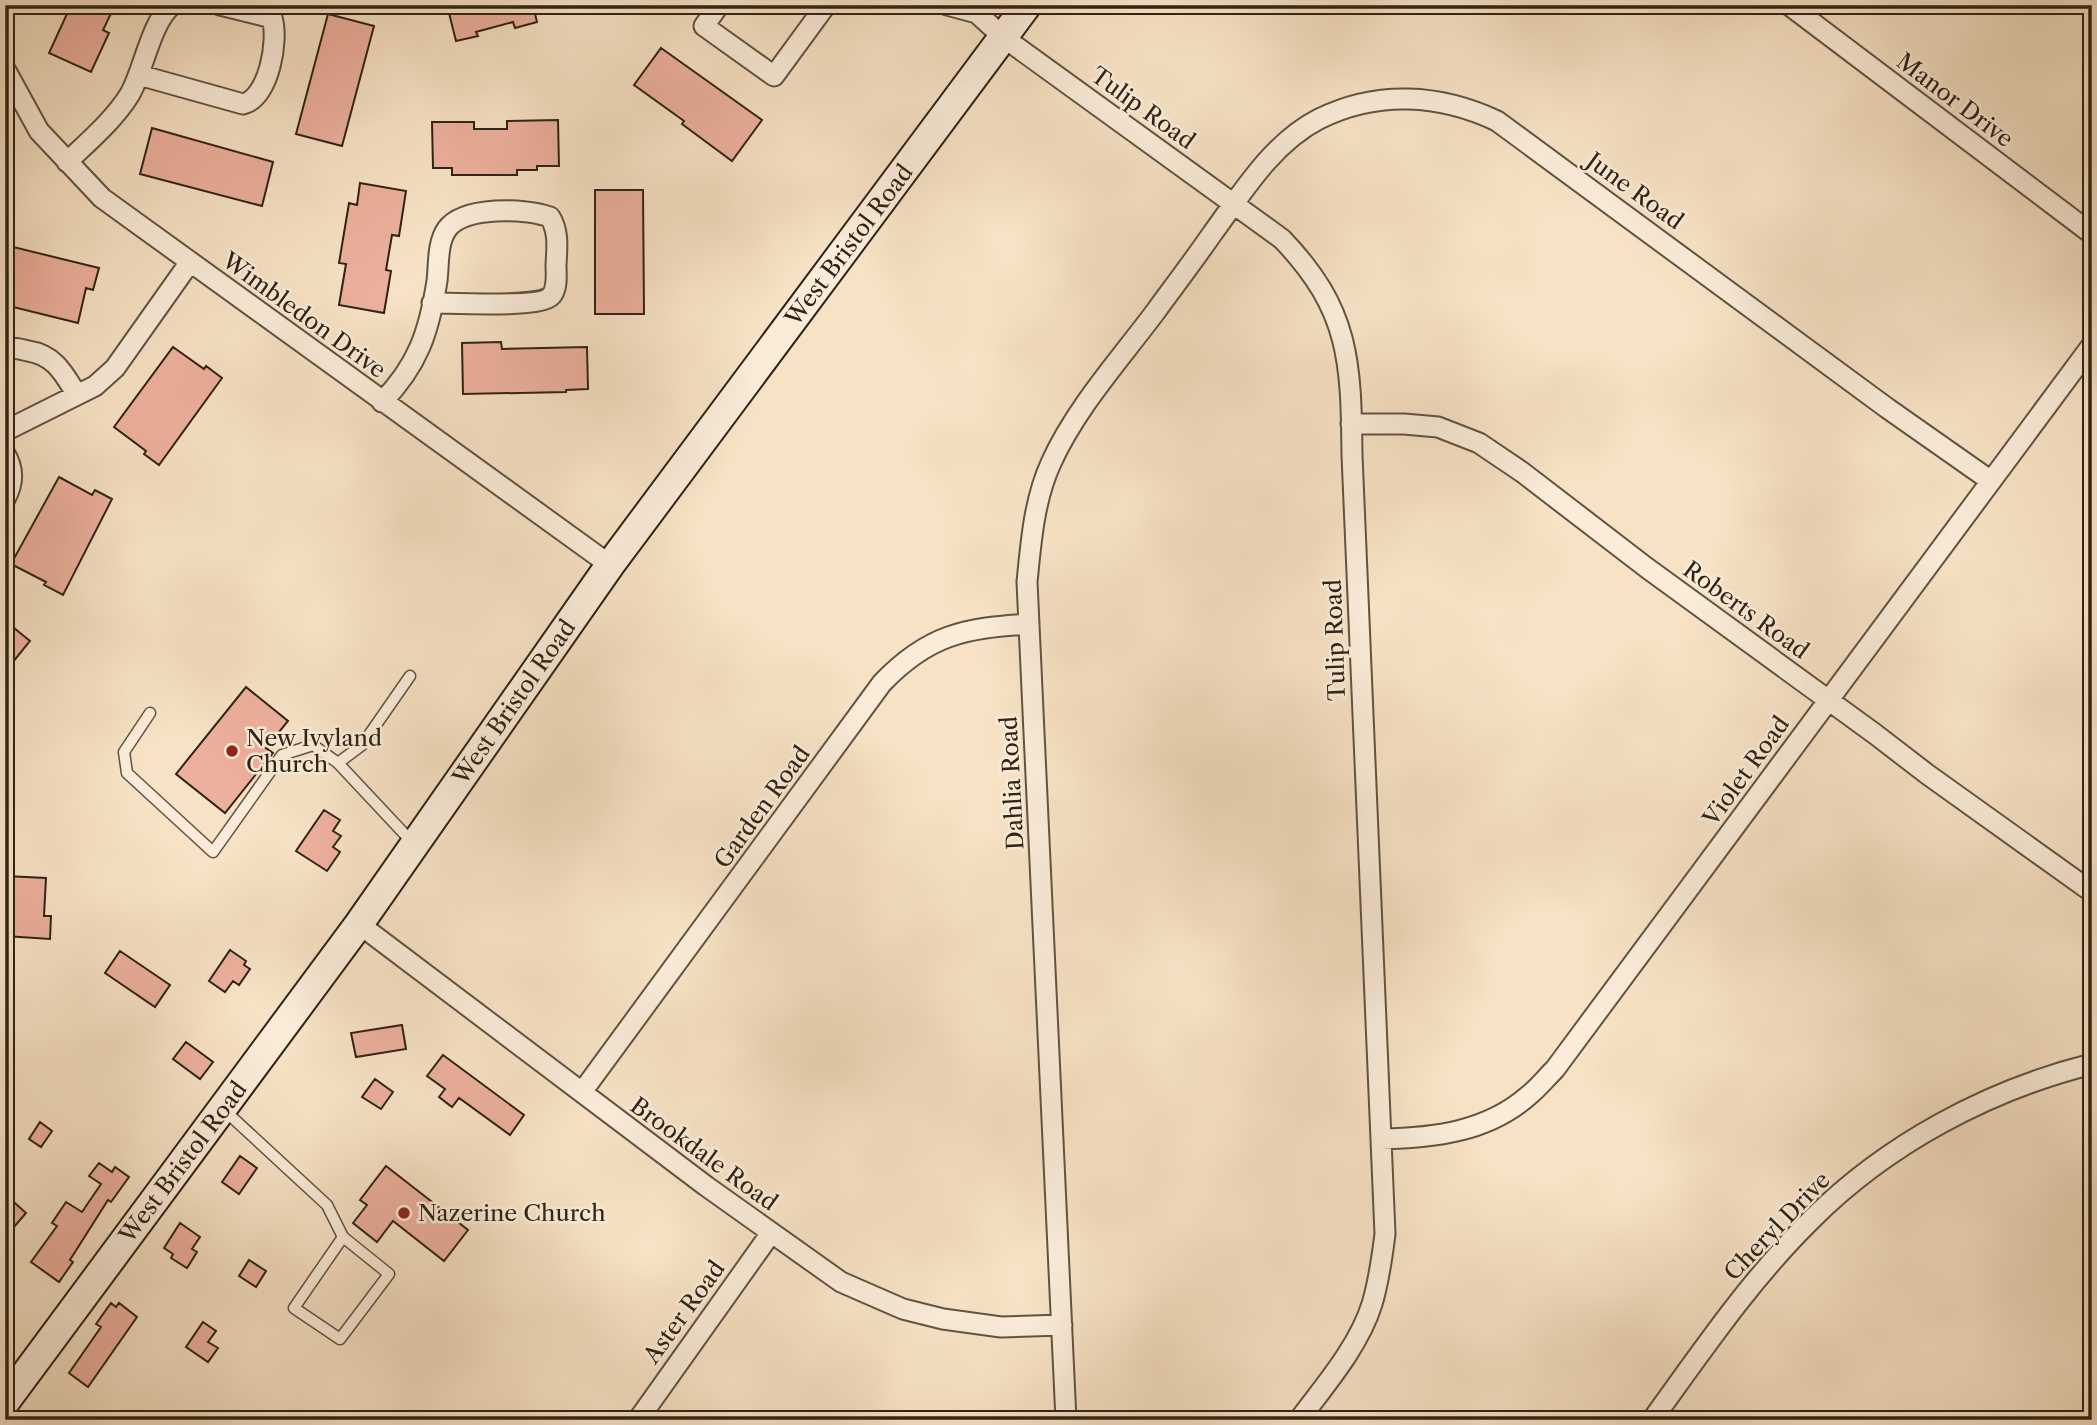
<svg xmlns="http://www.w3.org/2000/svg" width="2097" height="1425" font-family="'Libre Caslon Text',serif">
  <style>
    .building { fill: #edb09d; stroke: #2f2316; stroke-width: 2 }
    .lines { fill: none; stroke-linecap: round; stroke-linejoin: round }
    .lane-casing { stroke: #615342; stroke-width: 13 }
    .street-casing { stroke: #615342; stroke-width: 23 }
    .secondary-casing { stroke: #2f2316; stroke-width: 32 }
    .lane { stroke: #faecd9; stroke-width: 10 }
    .street { stroke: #faecd9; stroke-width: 19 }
    .secondary { stroke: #faecd9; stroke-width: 28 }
    .poi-dot { fill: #8f2418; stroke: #faecd9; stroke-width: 2.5 }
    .labels { text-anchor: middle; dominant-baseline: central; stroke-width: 5; stroke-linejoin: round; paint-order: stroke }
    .street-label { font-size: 23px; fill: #2f2316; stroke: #faecd9 }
    .poi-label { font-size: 23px; fill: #2f2316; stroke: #faecd9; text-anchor: start }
  </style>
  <rect width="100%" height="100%" fill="#f7e2c5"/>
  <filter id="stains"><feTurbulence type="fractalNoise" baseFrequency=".00286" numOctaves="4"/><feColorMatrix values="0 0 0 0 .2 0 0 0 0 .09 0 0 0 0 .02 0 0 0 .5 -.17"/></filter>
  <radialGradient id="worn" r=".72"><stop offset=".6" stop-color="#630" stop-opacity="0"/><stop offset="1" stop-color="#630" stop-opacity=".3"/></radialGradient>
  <path class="building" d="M71 5H115L103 30 109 33 91 72 49 53Z
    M447 5H533L537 22 515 28 513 22 476 32 478 36 456 41Z
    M328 14 374 26 342 146 296 134Z
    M661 48 762 120 732 161 682 124 684 121 634 85Z
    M558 120 559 166H537V170H517V175H452V168H433L432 122H474V129H507V121Z
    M152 128 273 162 262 206 140 174Z
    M360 183 406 191 399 236 392 235 386 270 391 271 384 313 339 305 346 264 339 263 349 203 357 205Z
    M595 190H643L644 314H595Z
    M5 245 99 268 93 290 86 288 78 323 5 305Z
    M501 342 502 349 587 347 588 389 566 390V392L463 394 462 343Z
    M173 347 204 369 206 366 222 378 159 465 144 454 146 451 114 427Z
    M59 477 92 495 95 490 112 499 63 595 44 585 46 582 11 564Z
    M14 628 30 641 5 672V640Z
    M246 687 288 721 266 748 273 753 225 813 176 774Z
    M324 810 340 820 333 831 341 836 333 847 340 852 327 871 296 851Z
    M5 876 46 878 44 916H51L50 939 5 936Z
    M230 950 246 961 244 965 250 969 239 985 233 981 225 992 209 981Z
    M120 951 170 985 155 1007 105 973Z
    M402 1025 406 1049 356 1057 351 1033Z
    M186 1042 213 1062 200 1079 173 1059Z
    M443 1055 524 1115 510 1135 459 1098 452 1107 439 1097 445 1089 427 1076Z
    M375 1079 393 1092 381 1109 362 1097Z
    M40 1122 52 1131 41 1147 29 1139Z
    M240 1156 257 1168 239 1194 222 1182Z
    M99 1163 112 1172 115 1167 129 1177 111 1202 108 1200 70 1260 73 1262 59 1282 31 1262 57 1226 52 1223 66 1202 82 1212 101 1184 89 1176Z
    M386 1166 468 1230 444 1261 393 1221 377 1242 353 1223 367 1205 360 1200Z
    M5 1194 26 1213 14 1227 5 1218Z
    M180 1223 200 1237 192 1249 197 1252 187 1268 171 1258 173 1254 164 1248Z
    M249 1260 266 1271 256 1287 239 1276Z
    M111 1303 116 1307 119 1303 137 1317 88 1387 69 1373 101 1327 96 1324Z
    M203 1322 216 1331 208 1342 218 1348 208 1362 186 1347Z"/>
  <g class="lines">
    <defs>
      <path id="lane" d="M150 713 124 752 127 773 213 852 282 755 313 745 338 763 412 842
        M338 763 362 745 410 676
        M223 1109 327 1205 343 1237 294 1308 340 1339 389 1274 343 1237"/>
      <path id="street" d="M719 5 704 26 774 76 826 5
        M947 5 973 12
        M968 5 1003 37 1282 239C1350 310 1351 361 1352 455L1385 1234C1382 1258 1379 1281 1372 1304 1359 1346 1325 1385 1299 1420
        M1789 5 2092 234
        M5 69 39 131 102 198 610 565
        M139 75 243 104C269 98 279 40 272 18L220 5
        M67 162C89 141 114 120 130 94 144 69 151 22 172 5
        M5 349C13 347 20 349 28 351 55 355 64 374 77 395
        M382 402C418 365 429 332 437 281 439 265 437 243 447 229 464 206 525 208 550 217 559 232 557 247 556 265 556 275 558 288 551 296 541 308 452 303 432 303
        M1351 424H1404L1438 427 1479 443 1522 472 1647 568 1875 734 1927 774 2092 892
        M5 431 95 386 115 368 190 262
        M5 454C14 469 14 483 5 499
        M359 924 706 1186 841 1282 903 1309 943 1319 1001 1327 1062 1325
        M582 1092 882 683C928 635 964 628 1029 624
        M1381 1139C1433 1138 1487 1132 1528 1096 1538 1088 1546 1078 1555 1069L2092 345
        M638 1420 771 1233
        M1066 1420 1027 582C1031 542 1034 500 1051 463 1075 409 1121 358 1156 311 1175 285 1194 260 1212 234 1242 193 1272 143 1319 119 1377 90 1440 94 1497 121L1887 408 1991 481
        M1652 1420C1702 1351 1750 1280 1811 1220 1887 1144 1988 1090 2092 1064
        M2089 1420 2092 1418"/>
      <path id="secondary" d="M5 1402 359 924 610 565 1027 5"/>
    </defs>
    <use href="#lane" class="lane-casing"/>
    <use href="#street" class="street-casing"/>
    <use href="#secondary" class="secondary-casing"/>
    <use href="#lane" class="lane"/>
    <use href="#street" class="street"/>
    <use href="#secondary" class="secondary"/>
  </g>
  <g class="poi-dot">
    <circle cx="232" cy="751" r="7"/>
    <circle cx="404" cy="1213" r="7"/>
  </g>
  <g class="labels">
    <g class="street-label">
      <text transform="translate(1955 100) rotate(37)">Manor Drive</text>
      <text transform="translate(1143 108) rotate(36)">Tulip Road</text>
      <text transform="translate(1635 191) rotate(36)">June Road</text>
      <text transform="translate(849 245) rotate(-53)">West Bristol Road</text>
      <text transform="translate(304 315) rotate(36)">Wimbledon Drive</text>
      <text transform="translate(1746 610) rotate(36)">Roberts Road</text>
      <text transform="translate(1335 640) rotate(-92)">Tulip Road</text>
      <text transform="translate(514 702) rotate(-55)">West Bristol Road</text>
      <text transform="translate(1746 771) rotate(-54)">Violet Road</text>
      <text transform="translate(1012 783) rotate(-93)">Dahlia Road</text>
      <text transform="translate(762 807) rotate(-54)">Garden Road</text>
      <text transform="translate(704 1154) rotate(36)">Brookdale Road</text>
      <text transform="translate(183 1162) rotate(-53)">West Bristol Road</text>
      <text transform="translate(1777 1226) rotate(-46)">Cheryl Drive</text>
      <text transform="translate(684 1312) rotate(-54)">Aster Road</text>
    </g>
    <g class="poi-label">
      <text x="246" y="738">New Ivyland<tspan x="246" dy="26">Church</tspan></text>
      <text x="418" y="1213">Nazerine Church</text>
    </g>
  </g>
  <rect width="2097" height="1425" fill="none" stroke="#f7e2c5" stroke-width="28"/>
  <rect x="7" y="7" width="2083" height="1411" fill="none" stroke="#2f2316" stroke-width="3.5"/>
  <rect x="14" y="14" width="2069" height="1397" fill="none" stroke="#2f2316" stroke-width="2"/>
  <rect width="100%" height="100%" filter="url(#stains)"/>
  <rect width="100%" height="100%" fill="url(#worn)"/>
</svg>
